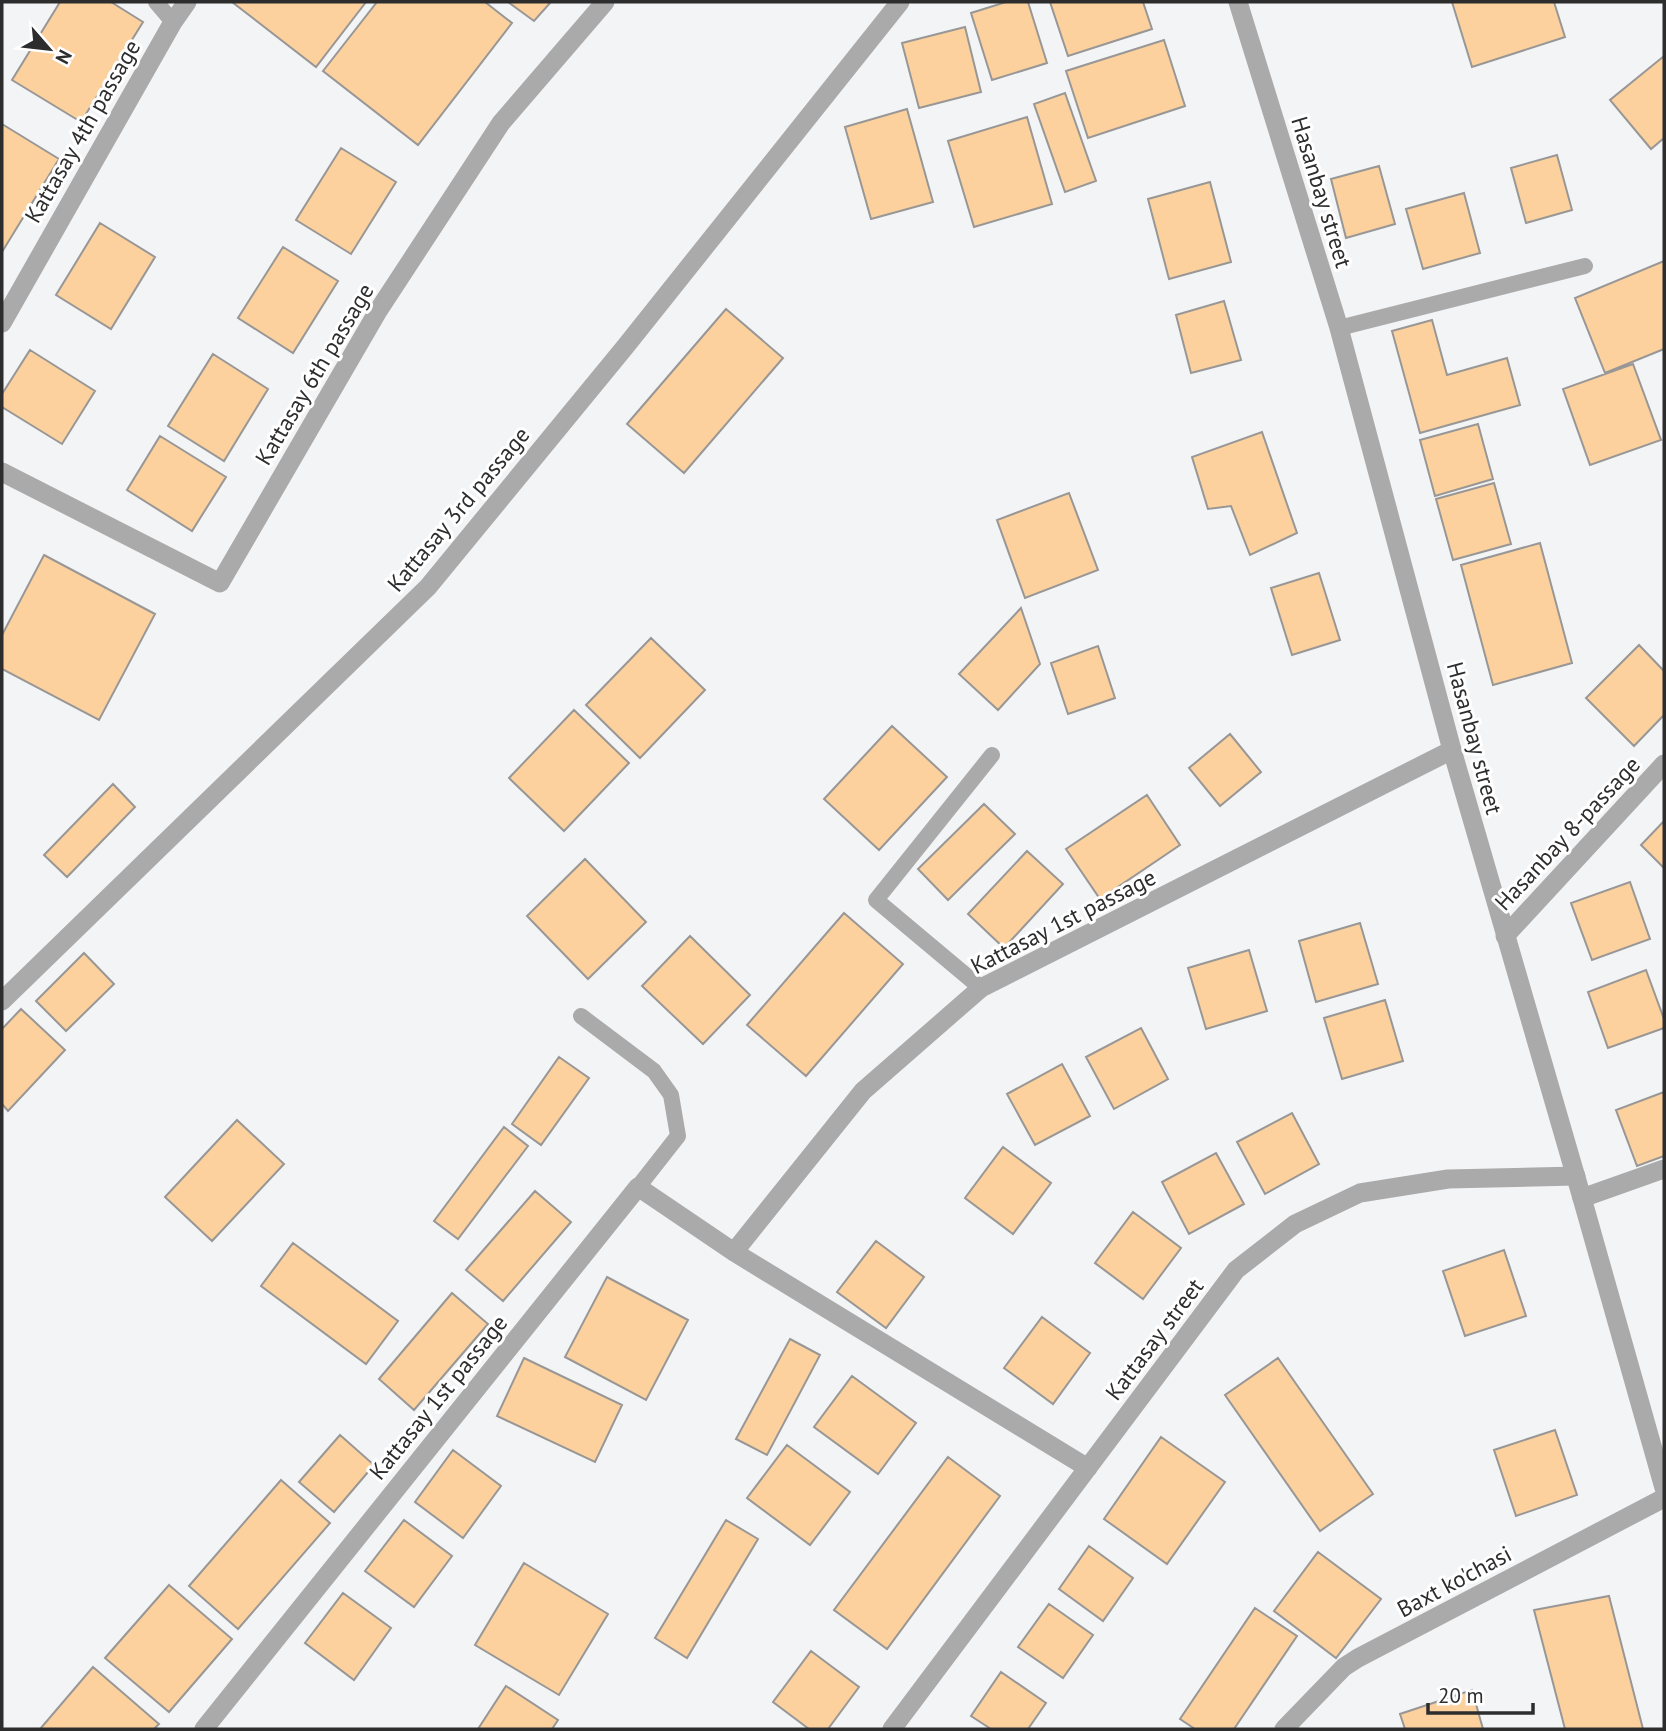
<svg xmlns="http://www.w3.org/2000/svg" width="1666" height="1731" font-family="'PT Sans',sans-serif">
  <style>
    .building { fill: #fcd19d; stroke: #999796; stroke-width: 2 }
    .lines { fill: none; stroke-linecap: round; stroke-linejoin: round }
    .service { stroke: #abaaaa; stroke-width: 16 }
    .minor { stroke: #abaaaa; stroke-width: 19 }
    .tertiary { stroke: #abaaaa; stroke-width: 19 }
    .labels { text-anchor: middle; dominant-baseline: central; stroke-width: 6; stroke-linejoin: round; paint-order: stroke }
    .street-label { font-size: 23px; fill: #2d2d2e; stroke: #fff }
  </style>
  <rect width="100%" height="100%" fill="#f3f4f6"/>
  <path class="building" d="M60 2H111L143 22 81 122 12 80Z
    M232 2H366L316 67Z
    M377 2H485L512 23 418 145 323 71Z
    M508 2H551L534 21Z
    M1006 2H1028L1047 63 992 80 971 13Z
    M1050 2H1143L1152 29 1068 56Z
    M1452 2H1554L1565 37 1472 67Z
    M965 27 981 92 919 108 902 43Z
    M1164 40 1185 106 1088 138 1066 71Z
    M1664 56V138L1651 149 1610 100Z
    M1065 93 1096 181 1065 192 1034 104Z
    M907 109 933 202 871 219 845 127Z
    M1027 117 1052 204 974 227 948 141Z
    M2 124 59 159 2 252Z
    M341 148 396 182 351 254 296 220Z
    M1557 155 1572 210 1526 223 1511 168Z
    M1379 166 1395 224 1346 238 1331 179Z
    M1210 182 1231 262 1169 279 1148 199Z
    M1464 193 1480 253 1423 269 1406 209Z
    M100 223 155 257 111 329 56 295Z
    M283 247 338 281 293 353 238 318Z
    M1664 261V349L1605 373 1575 298Z
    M1224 301 1241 360 1191 373 1176 315Z
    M726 309 783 358 684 473 627 424Z
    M1432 320 1447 375 1507 358 1520 405 1420 433 1392 331Z
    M30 350 95 391 62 444 2 407V394Z
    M213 354 268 389 224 461 168 426Z
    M1633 364 1661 440 1590 465 1563 389Z
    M1478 424 1493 479 1435 496 1420 440Z
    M1262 432 1297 533 1250 555 1231 506 1208 509 1192 457Z
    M160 436 226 477 192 531 127 490Z
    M1494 483 1511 544 1453 560 1436 499Z
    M1069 493 1098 570 1025 598 997 520Z
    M1540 543 1572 663 1493 685 1461 565Z
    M44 555 155 614 99 720 2 669V635Z
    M1319 573 1340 640 1292 655 1271 588Z
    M1021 608 1040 664 998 710 959 674Z
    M651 638 705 690 640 758 586 705Z
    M1639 645 1664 671V715L1634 746 1586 698Z
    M1098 646 1115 698 1068 714 1051 663Z
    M574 710 629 763 564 831 509 778Z
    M892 726 947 777 879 850 824 799Z
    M1230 734 1261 772 1220 806 1189 768Z
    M113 784 135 807 67 877 44 855Z
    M1147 795 1180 845 1100 899 1066 849Z
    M984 804 1015 834 948 900 918 869Z
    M1664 821V868L1641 845Z
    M1027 851 1063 884 1004 948 968 914Z
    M585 859 646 922 588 979 527 916Z
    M1630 882 1650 939 1592 960 1571 903Z
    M844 913 903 964 806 1076 747 1025Z
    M1360 923 1378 984 1316 1002 1299 941Z
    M690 936 750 995 703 1044 642 986Z
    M1249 950 1267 1011 1206 1029 1188 968Z
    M84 953 114 984 66 1031 36 1001Z
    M1646 970 1664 1019V1028L1608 1048 1588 992Z
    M1385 1000 1403 1061 1342 1079 1324 1018Z
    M21 1009 65 1050 8 1111 2 1104V1029Z
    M1141 1028 1168 1079 1114 1109 1086 1057Z
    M559 1057 589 1078 541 1145 512 1124Z
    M1062 1064 1090 1116 1035 1145 1007 1094Z
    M1664 1092V1156L1637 1166 1616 1110Z
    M1292 1113 1319 1164 1265 1194 1237 1142Z
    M237 1120 284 1164 212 1241 165 1197Z
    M504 1127 528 1146 458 1239 434 1221Z
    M1003 1147 1051 1183 1013 1234 965 1198Z
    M1216 1153 1244 1204 1189 1234 1162 1182Z
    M535 1191 571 1222 503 1301 466 1270Z
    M1133 1212 1181 1248 1143 1299 1095 1263Z
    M876 1241 924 1277 886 1328 837 1292Z
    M293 1243 398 1321 366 1364 261 1286Z
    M1504 1250 1526 1316 1465 1336 1443 1271Z
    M607 1277 688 1320 646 1400 565 1357Z
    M452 1293 488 1324 414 1410 379 1379Z
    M1042 1317 1090 1353 1053 1404 1004 1368Z
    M790 1339 820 1355 767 1455 736 1439Z
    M524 1358 622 1405 595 1462 497 1416Z
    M1278 1358 1373 1494 1320 1531 1225 1395Z
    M852 1376 916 1423 878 1474 814 1427Z
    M1555 1430 1577 1495 1516 1516 1494 1450Z
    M340 1435 374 1465 334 1512 299 1482Z
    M1161 1437 1225 1482 1167 1564 1104 1519Z
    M787 1445 850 1492 810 1545 747 1498Z
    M453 1450 501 1486 463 1538 415 1502Z
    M948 1457 1000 1496 887 1649 834 1610Z
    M281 1480 330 1523 238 1629 189 1586Z
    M404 1520 452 1556 414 1607 365 1571Z
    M726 1520 758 1539 687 1658 655 1638Z
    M1089 1546 1133 1578 1103 1621 1059 1589Z
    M1318 1552 1381 1599 1336 1658 1274 1611Z
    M524 1563 608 1614 559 1695 475 1645Z
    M169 1585 232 1639 169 1712 105 1658Z
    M343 1593 391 1628 354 1680 305 1643Z
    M1609 1596 1643 1729H1565L1534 1610Z
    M1049 1604 1093 1635 1063 1678 1018 1647Z
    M1255 1608 1297 1636 1234 1729H1195L1180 1719Z
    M811 1651 859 1687 828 1729H809L773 1702Z
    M93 1667 159 1724 154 1729H40Z
    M1001 1672 1046 1703 1028 1729H991L971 1716Z
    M506 1686 558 1720 552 1729H478Z
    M1472 1690 1483 1729H1405L1400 1714Z"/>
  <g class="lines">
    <path class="service" d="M156 2 173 22
      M1339 328 1585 266
      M981 988 876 900 992 755
      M581 1016 654 1071 671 1095 678 1136 638 1187"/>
    <path class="minor" d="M2 323 173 22 187 2
      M2 472 220 583 378 311 501 123 605 2
      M1505 936 1664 764
      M2 1001 428 587 625 347 900 2
      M1582 1198 1664 1169
      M734 1252 863 1091 981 988 1452 750
      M204 1729 638 1187 734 1252 1088 1468
      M892 1729 1236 1270 1295 1224 1360 1193 1448 1179 1576 1176
      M1284 1729 1344 1667 1358 1658 1664 1498"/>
    <path class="tertiary" d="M1238 2 1339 328 1452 750 1582 1198 1664 1488"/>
  </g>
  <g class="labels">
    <g class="street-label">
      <text transform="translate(82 131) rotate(-60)">Kattasay 4th passage</text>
      <text transform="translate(1322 192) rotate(73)">Hasanbay street</text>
      <text transform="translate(314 374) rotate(-59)">Kattasay 6th passage</text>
      <text transform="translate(458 509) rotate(-50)">Kattasay 3rd passage</text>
      <text transform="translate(1475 738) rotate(75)">Hasanbay street</text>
      <text transform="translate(1567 833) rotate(-47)">Hasanbay 8-passage</text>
      <text transform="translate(1063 921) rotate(-27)">Kattasay 1st passage</text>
      <text transform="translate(1154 1339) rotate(-53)">Kattasay street</text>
      <text transform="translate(438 1397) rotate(-51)">Kattasay 1st passage</text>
      <text transform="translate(1454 1581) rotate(-28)">Baxt ko'chasi</text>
    </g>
  </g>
  <rect width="1666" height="1731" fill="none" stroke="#2d2d2e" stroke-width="7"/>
  <g transform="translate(49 49) rotate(118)" stroke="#ffffff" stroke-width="5" paint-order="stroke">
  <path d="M0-5L12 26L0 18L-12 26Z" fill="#2d2d2e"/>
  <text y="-10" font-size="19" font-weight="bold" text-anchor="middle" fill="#2d2d2e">N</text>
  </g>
  <path d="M1428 1703v10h105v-10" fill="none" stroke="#2d2d2e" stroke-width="3.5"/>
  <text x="1438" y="1703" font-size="21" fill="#2d2d2e" stroke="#ffffff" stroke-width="5" paint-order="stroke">20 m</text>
</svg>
